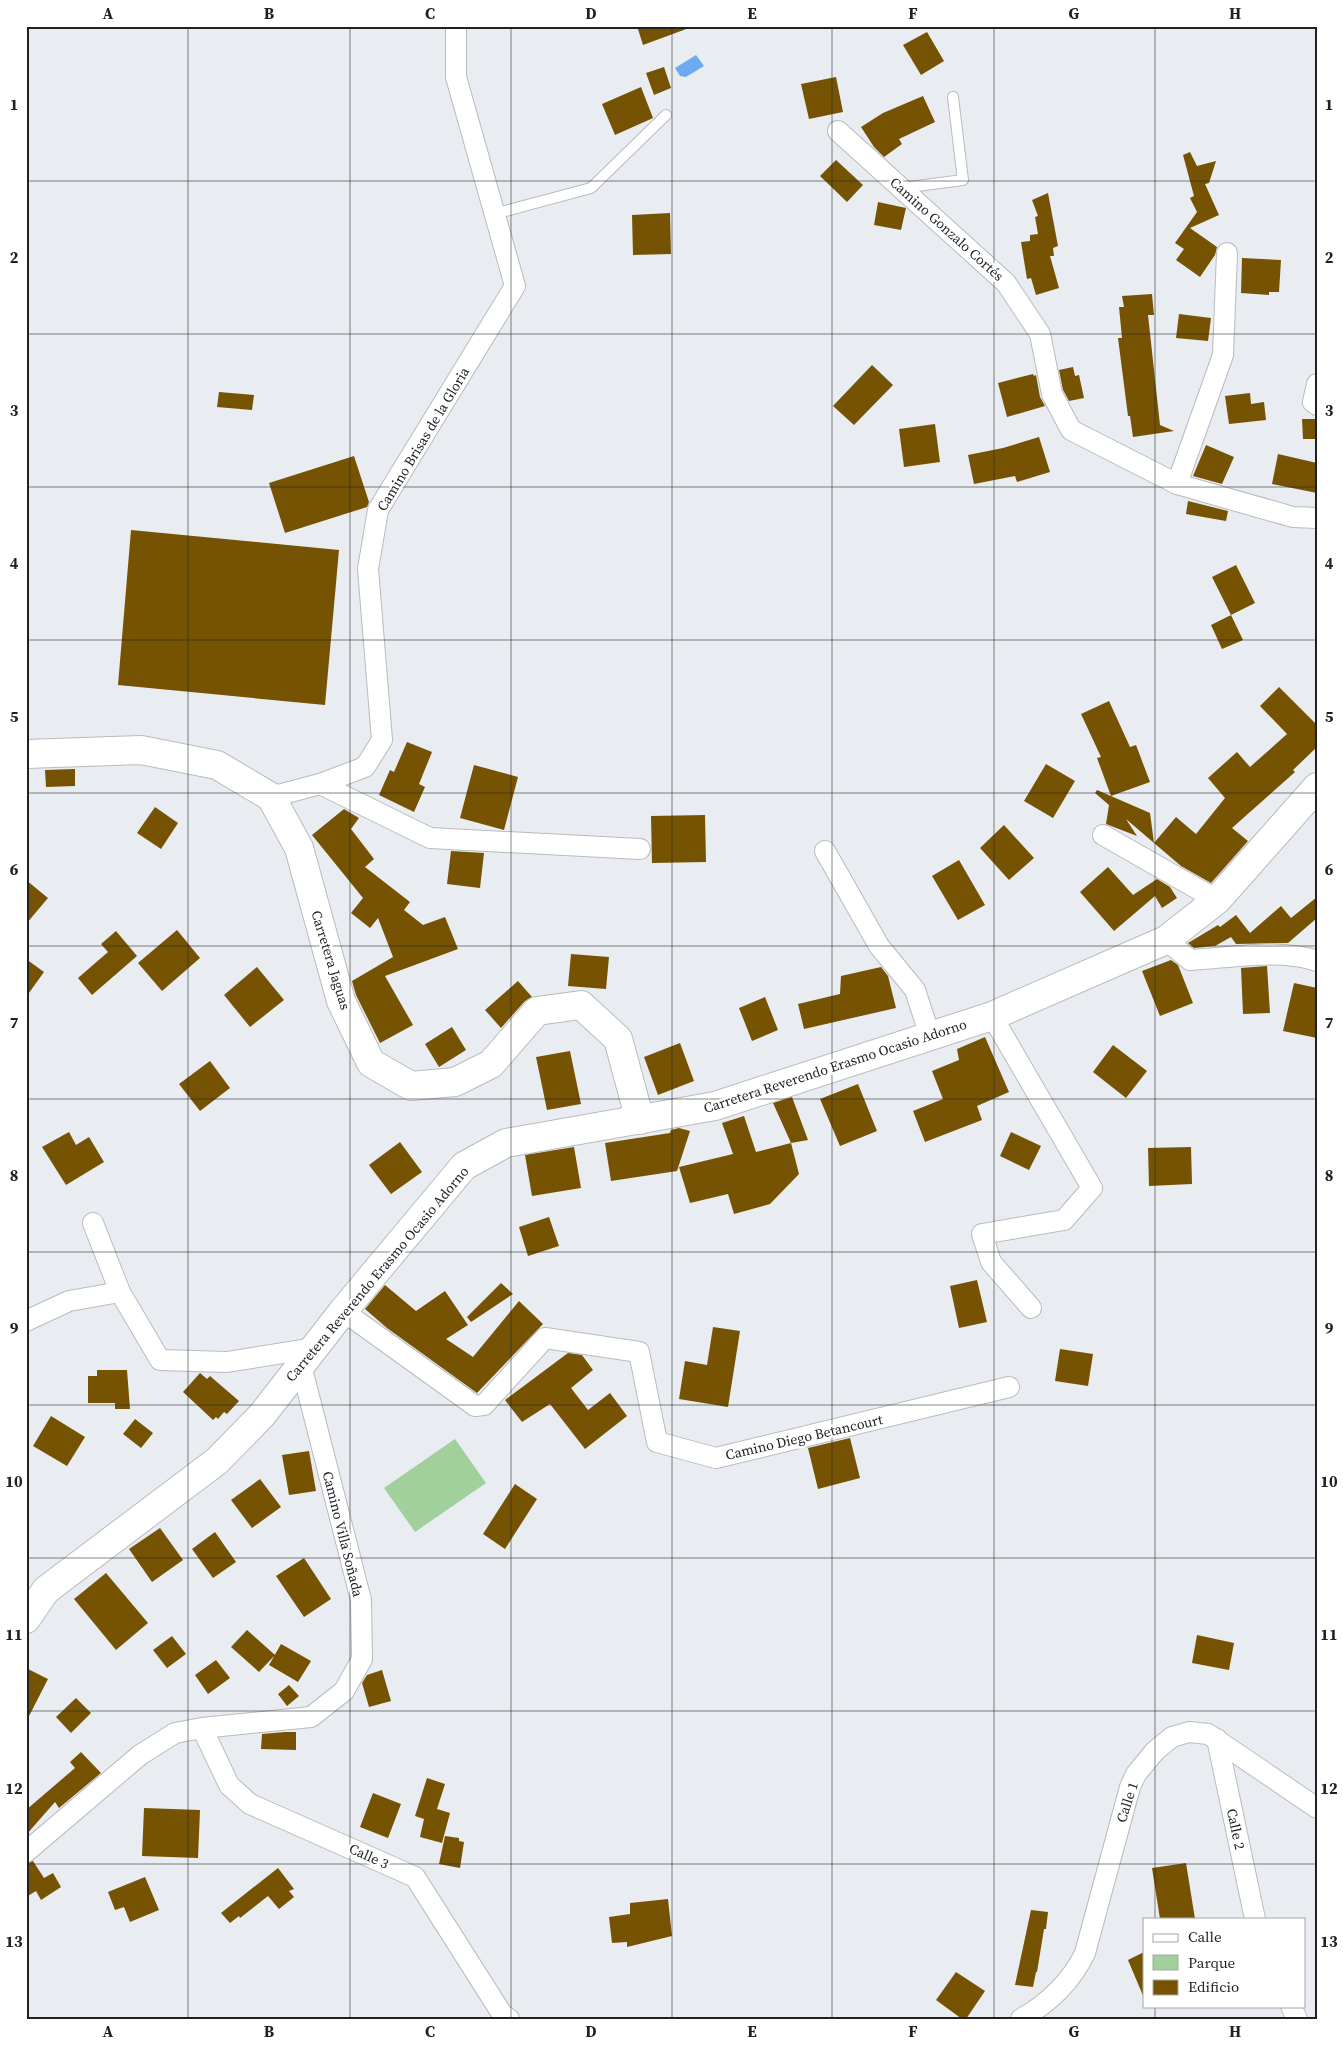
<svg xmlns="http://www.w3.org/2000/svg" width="1343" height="2045" font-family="'Source Serif 4',serif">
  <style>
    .green { fill: #a2d09c }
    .water { fill: #6bacf0 }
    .building { fill: #765303 }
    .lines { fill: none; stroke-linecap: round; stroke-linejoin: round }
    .lane-casing { stroke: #b8bbbf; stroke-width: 12 }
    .street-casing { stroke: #b8bbbf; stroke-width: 22 }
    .secondary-casing { stroke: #b8bbbf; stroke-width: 30 }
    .lane { stroke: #fff; stroke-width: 10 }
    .street { stroke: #fff; stroke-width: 20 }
    .secondary { stroke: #fff; stroke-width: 28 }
    .grid { fill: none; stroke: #1f2022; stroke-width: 1; stroke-opacity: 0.55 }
    .labels { text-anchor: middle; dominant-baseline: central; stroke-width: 5; stroke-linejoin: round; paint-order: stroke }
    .street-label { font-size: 14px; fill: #1f2022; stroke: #fff }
    .neatline { fill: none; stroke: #1f2022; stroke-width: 2 }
    .grid-label { font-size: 16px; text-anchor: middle; font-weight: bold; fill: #1f2022 }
  </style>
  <rect width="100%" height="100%" fill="#e9ecf0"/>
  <path class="green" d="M455 1439 486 1483 415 1532 384 1488Z"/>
  <path class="water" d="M696 55 704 66 686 77 680 76 675 68Z"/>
  <path class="building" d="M637 26H689V28L643 45Z
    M927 32 944 61 921 75 903 45Z
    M664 67 671 88 654 95 646 73Z
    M836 77 843 112 809 119 801 84Z
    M641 87 653 118 615 135 602 104Z
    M923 96 935 122 899 139 902 144 884 157 874 147 861 127 883 113Z
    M1190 152 1197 166 1216 161 1209 183 1205 184 1219 215 1190 228 1217 247 1215 255 1200 277 1176 260 1184 249 1175 243 1197 212 1190 198 1194 196 1183 155Z
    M836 160 863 185 847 202 820 176Z
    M1048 193 1058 246 1053 248 1054 256H1050L1059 288 1036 295 1031 278 1027 279 1021 242 1030 241V235L1038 234 1035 217 1038 216 1032 200Z
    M878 202 906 208 901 230 874 225Z
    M670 213 671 254 633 255 632 215Z
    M1242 258 1281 260 1279 292H1269V295L1241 293Z
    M1152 294 1154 315H1148L1160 425 1174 431 1133 437 1130 416H1128L1118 338H1122L1119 307H1124L1122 296Z
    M1179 314 1211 318 1208 341 1176 338Z
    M872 365 893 385 854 425 833 406Z
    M1073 367 1075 376 1079 375 1084 398 1069 401 1063 390 1059 370Z
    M1033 374 1034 376 1036 375 1040 397 1045 406 1007 417 998 383Z
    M219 392 254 395 252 410 217 407Z
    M1250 393 1251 404 1264 402 1266 420 1229 424 1225 396Z
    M1302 419H1317V439H1303Z
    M935 424 940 462 904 467 899 429Z
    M1039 437 1050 472 1017 482 1015 476 974 484 968 455 1003 448Z
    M1206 445 1234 457 1222 484 1193 476Z
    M1278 454 1317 463V493L1272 484Z
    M354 456 369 502 367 507 285 533 269 483Z
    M1188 501 1228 511 1226 521 1186 514Z
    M131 530 339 550 325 705 118 685Z
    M1236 565 1255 603 1231 615 1212 577Z
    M1231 615 1243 640 1222 649 1211 625Z
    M1279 687 1317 725V747L1293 770 1295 772 1232 828 1248 841 1211 883 1181 866 1154 843 1176 817 1196 834 1225 798 1208 778 1237 752 1250 767 1287 734 1260 706Z
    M1109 701 1130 747 1136 745 1150 782 1111 796 1097 758 1101 757 1081 714Z
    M407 742 432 752 419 784 425 787 414 812 379 795 390 770 394 772Z
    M1046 764 1075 781 1053 818 1024 801Z
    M474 765 518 777 504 830 460 818Z
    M75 769V786L46 787 45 770Z
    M1097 790 1150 813 1154 843 1126 819 1137 836 1106 824 1109 805 1095 793Z
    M155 807 178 823 161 849 137 833Z
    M344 809 359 818 351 829 374 859 365 867 410 902 404 910 423 925 445 917 458 949 385 976 413 1025 380 1043 356 995 352 981 393 957 378 918 370 928 351 913 363 898 312 835Z
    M705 815 706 862 652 863 651 816Z
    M1004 825 1034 858 1009 880 980 848Z
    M451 851 484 853 480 888 447 884Z
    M959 860 985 905 958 920 932 876Z
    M1108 867 1133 895 1157 879 1170 887 1177 898 1162 908 1155 896 1114 931 1080 892Z
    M26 880 48 898 26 924Z
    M1317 897V918L1288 943 1236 944 1231 937 1215 946 1194 948 1188 943 1218 925 1220 927 1236 915 1250 933 1281 906 1291 918Z
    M177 930 200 958 162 991 138 963Z
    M116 931 137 956 92 995 78 978 108 952 101 944Z
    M571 954 609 957 606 989 568 986Z
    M26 959 44 972 26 997Z
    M1171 960 1178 965 1193 1003 1160 1016 1142 971Z
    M1267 966 1270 1013 1243 1014 1241 968Z
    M257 967 284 1000 250 1027 224 995Z
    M881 967 888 976 896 1008 804 1029 798 1004 840 994 841 976Z
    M518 981 532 997 525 1001 501 1028 485 1010Z
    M1294 983 1317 988V1038L1283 1031Z
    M765 997 778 1030 752 1041 739 1008Z
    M452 1027 466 1050 439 1067 425 1044Z
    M985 1037 1009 1092 977 1106 982 1120 925 1142 913 1111 943 1099 932 1071 959 1060 957 1049Z
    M680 1043 694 1081 658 1095 644 1057Z
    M1113 1045 1147 1071 1126 1098 1093 1072Z
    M570 1051 581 1104 547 1110 536 1057Z
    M210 1061 230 1088 200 1111 179 1084Z
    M858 1084 877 1131 840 1146 820 1099Z
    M792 1097 808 1140 791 1143 773 1103Z
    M744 1116 756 1152 791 1143 799 1174 770 1204 734 1214 728 1194 690 1203 679 1167 733 1154 722 1123Z
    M679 1128 690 1131 677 1171 611 1181 605 1143 670 1133 671 1130Z
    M69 1132 76 1145 89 1137 104 1162 66 1185 42 1147Z
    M1011 1132 1041 1146 1029 1170 1000 1156Z
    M400 1142 422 1172 391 1194 369 1165Z
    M574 1147 581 1188 532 1196 525 1155Z
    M1191 1147 1192 1184 1149 1186 1148 1148Z
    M549 1217 559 1246 528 1256 519 1227Z
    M977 1280 987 1322 959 1328 950 1286Z
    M501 1283 513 1294 471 1322 467 1317Z
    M385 1285 416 1311 445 1291 468 1325 446 1339 473 1357 519 1301 543 1324 477 1393 387 1328 365 1309Z
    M713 1327 740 1331 728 1407 679 1399 685 1361 707 1365Z
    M1060 1349 1093 1354 1088 1386 1055 1381Z
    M568 1353 582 1355 593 1370 571 1388 588 1410 610 1393 627 1416 585 1449 550 1404 522 1422 505 1400Z
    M97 1370H127L130 1409H115V1403H88V1376H97Z
    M200 1373 207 1379 210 1376 239 1401 227 1414 224 1412 218 1419 216 1417 213 1420 183 1392Z
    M51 1416 85 1437 67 1466 33 1446Z
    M135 1419 153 1433 141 1448 123 1434Z
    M850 1438 860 1478 818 1489 808 1448Z
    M309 1451 316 1491 289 1495 282 1455Z
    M260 1479 281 1507 252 1528 231 1500Z
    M515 1484 537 1499 505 1549 483 1534Z
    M160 1528 183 1560 152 1582 129 1549Z
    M215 1532 236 1562 213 1578 192 1549Z
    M304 1558 331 1599 304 1617 276 1576Z
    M106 1573 148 1623 116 1650 74 1599Z
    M247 1630 275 1655 259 1672 231 1647Z
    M1197 1635 1234 1643 1229 1670 1192 1663Z
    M172 1636 186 1654 167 1668 153 1650Z
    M281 1644 311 1661 298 1682 269 1665Z
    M216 1660 230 1678 208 1694 195 1675Z
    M26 1668 48 1679 26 1722Z
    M382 1670 391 1701 369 1707 362 1683 367 1675Z
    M289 1685 299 1696 287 1706 278 1694Z
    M76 1698 91 1713 71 1733 56 1717Z
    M285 1732H296V1750L261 1749 262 1734Z
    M81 1752 101 1773 59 1808 55 1802 26 1835V1810L75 1768 70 1762Z
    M427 1778 445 1784 437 1809 450 1813 442 1843 420 1837 424 1819 415 1816Z
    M373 1793 401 1804 388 1838 360 1827Z
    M144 1808 200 1810 198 1858 142 1856Z
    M445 1836 459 1838V1841L464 1842 460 1868 439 1864Z
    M33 1861 44 1878 53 1873 61 1887 41 1900 36 1891 26 1897V1864Z
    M1186 1863 1195 1919H1160L1152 1868Z
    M278 1868 294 1889 289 1891 294 1897 279 1909 268 1896 240 1918 239 1916 230 1923 221 1913Z
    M145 1877 159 1910 130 1922 124 1907 115 1910 108 1892Z
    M668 1899 672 1936 627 1947V1942L612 1943 609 1917 630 1914V1903Z
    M1031 1910 1048 1912 1046 1929H1044L1037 1972H1036L1033 1987 1015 1985Z
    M1144 1952V1998L1128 1960Z
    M956 1972 985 1991 966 2019H962L936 2000Z"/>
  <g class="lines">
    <defs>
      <path id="lane" d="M902 188 963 180 953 97
        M494 214 591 188 666 115"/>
      <path id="street" d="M838 131 1006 283 1040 334 1052 394 1071 430 1177 484 1293 517 1317 518
        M1317 384 1313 402 1317 405
        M1177 484 1223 355 1227 253
        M320 784 430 838 640 849
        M271 797 320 784 365 767 382 740 368 569 378 510 515 286 456 77V26
        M1103 835 1217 900
        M825 851 879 946 915 990 930 1036
        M1166 940 1190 960C1229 958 1280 948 1317 961
        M992 1016 1092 1188 1064 1220 982 1234 991 1262 1031 1308
        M93 1223 120 1292 160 1360 227 1362 314 1348
        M343 1311 475 1406 484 1405 545 1338 639 1352 657 1442 716 1458 1009 1387
        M26 1321 69 1301 120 1292
        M202 1728 229 1785 250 1804 415 1877 502 2014 509 2019
        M1217 1739 1255 1919
        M26 1852 140 1755 175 1733 202 1728 311 1717 344 1691 362 1659 361 1600 301 1365
        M1291 2006 1297 2019
        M1021 2019C1049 2003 1071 1982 1085 1953L1130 1787 1136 1774 1155 1751 1172 1737 1189 1732 1208 1734 1317 1808"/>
      <path id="secondary" d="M26 754 141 750 217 765 271 797 299 848 341 1001 371 1063 411 1086 455 1082 491 1064 537 1011 581 1005 618 1039 640 1120
        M26 1619 46 1590 217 1461 262 1415 343 1311 464 1166 506 1143 715 1106 992 1016 1166 940 1217 900 1317 787"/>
    </defs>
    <use href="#lane" class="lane-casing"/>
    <use href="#street" class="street-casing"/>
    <use href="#secondary" class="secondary-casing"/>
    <use href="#lane" class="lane"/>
    <use href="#street" class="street"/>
    <use href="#secondary" class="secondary"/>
  </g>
  <path class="grid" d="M188 26V2019M350 26V2019M511 26V2019M672 26V2019M832 26V2019M994 26V2019M1155 26V1919M26 181H1317M26 334H1317M26 487H1317M26 640H1317M26 793H1317M26 946H1317M26 1099H1317M26 1252H1317M26 1405H1317M26 1558H1317M26 1711H1317M26 1864H1317M1155 2006V2019"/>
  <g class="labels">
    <g class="street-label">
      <text transform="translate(947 229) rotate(42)">Camino Gonzalo Cortés</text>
      <text transform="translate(423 439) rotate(-59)">Camino Brisas de la Gloria</text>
      <text transform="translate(331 960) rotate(73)">Carretera Jaguas</text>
      <text transform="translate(835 1066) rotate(-18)">Carretera Reverendo Erasmo Ocasio Adorno</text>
      <text transform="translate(377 1274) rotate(-50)">Carretera Reverendo Erasmo Ocasio Adorno</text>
      <text transform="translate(804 1437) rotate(-13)">Camino Diego Betancourt</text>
      <text transform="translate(343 1534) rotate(76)">Camino Villa Soñada</text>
      <text transform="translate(1127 1802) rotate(-72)">Calle 1</text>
      <text transform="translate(1236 1829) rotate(78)">Calle 2</text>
      <text transform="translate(369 1856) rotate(24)">Calle 3</text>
    </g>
  </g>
  <rect width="1343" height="2045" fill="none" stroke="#ffffff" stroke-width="55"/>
  <rect x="1143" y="1918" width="162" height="90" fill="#ffffff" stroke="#a5a6a7"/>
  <rect x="1153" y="1934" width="25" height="8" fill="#ffffff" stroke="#a5a6a7"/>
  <text x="1188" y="1942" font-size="15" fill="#1f2022">Calle</text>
  <rect x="1153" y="1955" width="25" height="15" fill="#a2d09c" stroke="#a5a6a7"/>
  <text x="1188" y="1968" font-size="15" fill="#1f2022">Parque</text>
  <rect x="1153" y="1980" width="25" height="15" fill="#765303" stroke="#a5a6a7"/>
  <text x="1188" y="1992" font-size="15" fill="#1f2022">Edificio</text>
  <rect x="28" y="28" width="1288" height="1990" class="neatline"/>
  <g class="grid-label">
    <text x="108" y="19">A</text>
    <text x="269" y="19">B</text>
    <text x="430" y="19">C</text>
    <text x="591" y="19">D</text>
    <text x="752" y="19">E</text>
    <text x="913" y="19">F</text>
    <text x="1074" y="19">G</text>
    <text x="1235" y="19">H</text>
    <text x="14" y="110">1</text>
    <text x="1329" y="110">1</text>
    <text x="14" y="263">2</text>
    <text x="1329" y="263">2</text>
    <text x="14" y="416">3</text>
    <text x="1329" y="416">3</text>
    <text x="14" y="569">4</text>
    <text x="1329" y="569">4</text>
    <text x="14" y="722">5</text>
    <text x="1329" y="722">5</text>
    <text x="14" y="875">6</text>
    <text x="1329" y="875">6</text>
    <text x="14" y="1028">7</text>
    <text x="1329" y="1028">7</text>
    <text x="14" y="1181">8</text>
    <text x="1329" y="1181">8</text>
    <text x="14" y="1334">9</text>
    <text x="1329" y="1334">9</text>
    <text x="14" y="1487">10</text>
    <text x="1329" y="1487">10</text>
    <text x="14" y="1640">11</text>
    <text x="1329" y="1640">11</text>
    <text x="14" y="1794">12</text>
    <text x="1329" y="1794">12</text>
    <text x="14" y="1947">13</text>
    <text x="1329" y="1947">13</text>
    <text x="108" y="2037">A</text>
    <text x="269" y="2037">B</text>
    <text x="430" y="2037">C</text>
    <text x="591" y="2037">D</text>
    <text x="752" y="2037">E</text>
    <text x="913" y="2037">F</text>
    <text x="1074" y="2037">G</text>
    <text x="1235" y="2037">H</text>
  </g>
</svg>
